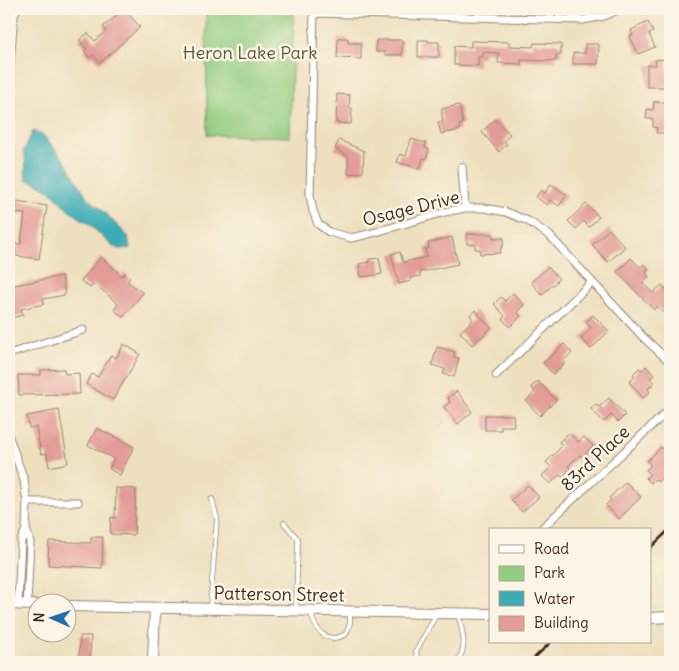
<svg xmlns="http://www.w3.org/2000/svg" width="679" height="671" font-family="Delius,sans-serif">
  <style>
    .green { fill: #94cd81; stroke: #687c50 }
    .water { fill: #3bacb6; stroke: #3b6b6a }
    .building { fill: #e39c98 }
    .lines { fill: none; stroke-linecap: round; stroke-linejoin: round }
    .lane-casing { stroke: #94856e; stroke-width: 5.5 }
    .street-casing { stroke: #94856e; stroke-width: 9 }
    .secondary-casing { stroke: #94856e; stroke-width: 12 }
    .lane { stroke: #fff; stroke-width: 4 }
    .street { stroke: #fff; stroke-width: 7 }
    .secondary { stroke: #fff; stroke-width: 10 }
    .rail { stroke: #3b2a1e; stroke-width: 2.5 }
    .labels { text-anchor: middle; dominant-baseline: central; stroke-width: 5; stroke-linejoin: round; paint-order: stroke }
    .park-label { font-size: 18px; fill: #565b3c; stroke: #fcf5e5 }
    .street-label { font-size: 18px; fill: #3b2a1e; stroke: #fcf5e5 }
  </style>
  <rect width="100%" height="100%" fill="#fcf5e5"/>
  <filter id="ink" filterUnits="userSpaceOnUse"><feTurbulence type="fractalNoise" baseFrequency=".02" numOctaves="2"/><feDisplacementMap in="SourceGraphic" scale="10" xChannelSelector="R" yChannelSelector="G"/><feConvolveMatrix kernelMatrix="1 2 1 2 8 2 1 2 1" color-interpolation-filters="sRGB"/></filter>
  <filter id="wash" filterUnits="userSpaceOnUse"><feTurbulence type="fractalNoise" baseFrequency=".0096" numOctaves="4" result="noise"/><feDisplacementMap in="SourceGraphic" scale="20" xChannelSelector="R" yChannelSelector="G"/><feGaussianBlur stdDeviation="1.12" result="paint"/><feColorMatrix in="noise" values="0 0 0 0 0 0 0 0 0 0 0 0 0 0 0 0 0 1.4 0 .05"/><feComposite in="paint" operator="in"/></filter>
  <g filter="url(#wash)">
    <rect width="100%" height="100%" fill="#eee0bf"/>
    <path class="green" d="M206 9H294L290 137 207 135Z"/>
    <path class="water" d="M33 131 43 135 63 158 87 197 102 210 128 236 130 248 119 249 112 246 89 224 65 207 55 195 46 188 31 181 26 180 25 155 23 152Z"/>
    <g id="blocks">
      <path class="building" d="M124 9 140 27 100 63 93 55 90 58 84 51 87 49 79 40 88 33 95 41 106 31 103 27Z
        M648 22 653 32 649 34 655 47 638 54 630 36 633 35 631 30Z
        M338 38H348V43H361V59L337 58Z
        M376 40H402V55H385V52H376Z
        M418 40H428V42H439V57H418Z
        M471 41 509 42V46L533 47 534 43 561 44V55H556V61L521 60V64L498 63 499 53 483 52V57H478V66L454 65V46L471 47Z
        M585 44H599L598 64H573V53H585Z
        M667 59 668 87H647V65H656L655 60Z
        M337 94 350 95 349 108H352L351 124 336 123Z
        M654 102 670 103 667 133H656L657 128 653 127V119H646L647 109 653 110Z
        M459 105 463 124 459 125 460 130 441 134 438 122 443 121 441 109Z
        M495 119 510 134 504 141 507 144 499 152 482 132Z
        M411 139 426 143 425 148 429 149 426 159 423 158 420 169 397 162 400 154 406 156Z
        M339 140 364 151 363 172 348 174V156L335 149Z
        M551 184 567 195 559 206 550 200 547 205 536 197 541 190 545 193Z
        M17 201 47 206 39 259 9 255 10 243 21 244 25 214 15 213Z
        M586 204 599 217 589 227 583 221 576 229 568 221Z
        M609 229 625 247 608 262 592 245Z
        M467 234H493V238H504L503 247H501L500 253 480 254V249H475V244H467Z
        M452 237 458 264 420 272V276L410 278 411 281 399 284 391 254 400 252 403 262 427 257 425 248H429L428 243Z
        M101 257 122 276 125 273 130 278 127 281 143 293 123 317 114 310 118 304 106 293 94 284 90 288 81 281Z
        M379 258 382 274 361 277 359 264 369 262V259Z
        M631 258 640 267 644 264 649 269 646 273 649 276 642 283 653 293 662 285 670 294V320L657 306 654 310 617 272Z
        M548 267 559 279 542 295 531 282Z
        M62 276 65 295 43 299 44 304 21 309 23 315 11 318 9 307V286Z
        M513 293 524 305 517 312 521 316 510 327 502 319 505 316 494 304 501 297 505 301Z
        M475 310 491 328 472 345 460 332 473 320 470 315Z
        M593 315 609 331 591 349 581 338 591 328 586 322Z
        M124 344 140 354 113 400 86 384 92 374 98 377 111 355 116 358Z
        M564 344 572 353 563 361 565 363 553 374 543 363Z
        M437 347 455 352 454 357 459 358 454 377 443 374 445 369 432 365Z
        M646 366 654 375 650 378 654 383 648 389 650 392 643 398 629 382 635 377 633 374 639 368 642 370Z
        M64 369 65 374 79 373 80 394 19 395 18 375H41V370Z
        M538 381 556 400 540 416 526 401 535 392 531 387Z
        M457 391 472 412 458 424 444 407 450 402 448 398Z
        M609 398 625 415 618 422 611 415 604 422 591 409 596 404 599 407Z
        M59 410 68 463 49 467 47 453 41 454 36 427 29 428 27 416Z
        M485 415H513L514 426H501V430H485Z
        M97 428 134 447 120 475 109 469 114 459 88 445Z
        M569 433 578 442 584 437 593 446 582 457 580 455 568 466 570 468 562 477 560 475 550 484 542 476 551 467 546 462 562 446 559 442Z
        M661 447 670 456V470L658 482 655 479 651 483 646 478 650 474 646 470 651 465 647 461Z
        M626 482 641 497 619 519 606 505 611 500 609 498Z
        M528 485 539 497 522 512 511 500Z
        M116 488 136 489 134 535 110 534 111 517 115 518Z
        M91 537H103L102 568 48 565 49 541 91 543Z
        M80 636H91L90 659 79 658Z"/>
    </g>
  </g>
  <g filter="url(#ink)">
    <use href="#blocks" fill-opacity="0" stroke="#94856e" stroke-width="1"/>
    <g class="lines">
      <defs>
        <path id="lane" d="M284 523 298 539 296 610
          M210 607 217 518 212 499
          M311 613C315 631 327 645 346 634L350 623V612
          M423 662 417 657 416 651 436 615
          M456 662C469 649 462 630 458 614"/>
        <path id="street" d="M314 9 310 195 313 211 318 224 329 232 351 238 369 234 445 212 465 208H484L506 212 528 221 549 235 643 337 670 362
          M670 9V10
          M314 13 583 20 604 16 620 9
          M9 72 14 16 16 9
          M462 167 465 208
          M9 354 83 330
          M496 375 592 282
          M9 437 24 480 27 502 26 529 30 542 27 605
          M27 502H78
          M540 530 670 409
          M18 604 21 541 26 529"/>
        <path id="secondary" d="M9 604 38 605
          M68 606 490 614
          M650 618 670 617
          M153 662 155 608"/>
      </defs>
      <use href="#lane" class="lane-casing"/>
      <use href="#street" class="street-casing"/>
      <use href="#secondary" class="secondary-casing"/>
      <use href="#lane" class="lane"/>
      <use href="#street" class="street"/>
      <use href="#secondary" class="secondary"/>
      <path class="rail" d="M650 548 670 529
        M530 662 551 642"/>
    </g>
  </g>
  <g class="labels">
    <g class="park-label">
      <text x="250" y="52">Heron Lake Park</text>
    </g>
    <g class="street-label">
      <text transform="translate(411 208) rotate(-14)">Osage Drive</text>
      <text transform="translate(595 458) rotate(-43)">83rd Place</text>
      <text transform="translate(279 594) rotate(1)">Patterson Street</text>
    </g>
  </g>
  <rect width="679" height="671" fill="none" stroke="#fcf5e5" stroke-width="30"/>
  <rect x="489" y="528" width="162" height="115" fill="#fcf5e5" stroke="#afa495"/>
  <rect x="499" y="545" width="25" height="8" fill="#ffffff" stroke="#afa495"/>
  <text x="534" y="554" font-size="15" fill="#3b2a1e">Road</text>
  <rect x="499" y="566" width="25" height="15" fill="#94cd81" stroke="#afa495"/>
  <text x="534" y="578" font-size="15" fill="#3b2a1e">Park</text>
  <rect x="499" y="591" width="25" height="15" fill="#3bacb6" stroke="#afa495"/>
  <text x="534" y="604" font-size="15" fill="#3b2a1e">Water</text>
  <rect x="499" y="616" width="25" height="15" fill="#e39c98" stroke="#afa495"/>
  <text x="534" y="628" font-size="15" fill="#3b2a1e">Building</text>
  <g transform="translate(52 618) rotate(272)"><circle r="24" fill="#fcf5e5" stroke="#afa495"/>
  <path d="M0-4L9 19L0 12L-9 19Z" fill="#1f6fb2"/>
  <text y="-8" font-size="14" font-weight="bold" text-anchor="middle" fill="#3b2a1e">N</text>
  </g>
</svg>
